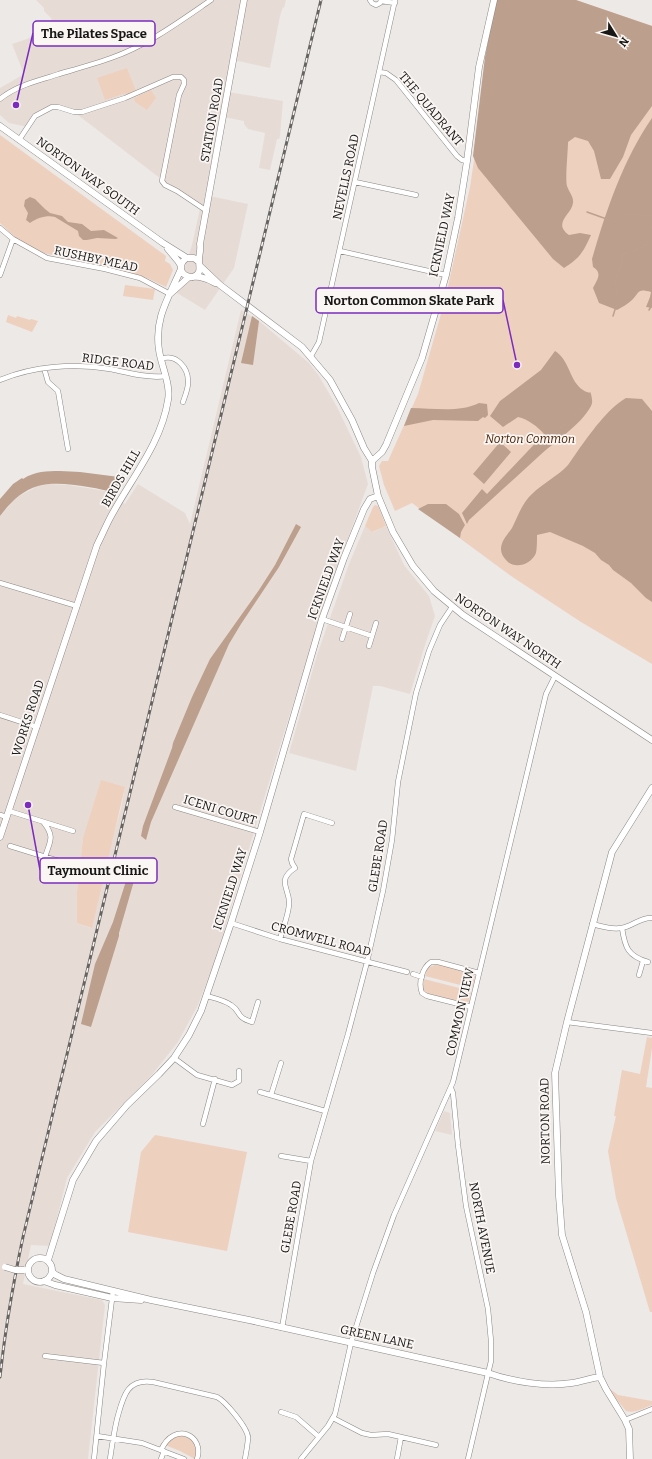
<svg xmlns="http://www.w3.org/2000/svg" width="652" height="1459" font-family="Bitter,serif">
  <style>
    .built { fill: #e7dcd5; fill-rule: evenodd }
    .green { fill: #eed0bf }
    .forest { fill: #bc9f8d }
    .water { fill: #bea08e }
    .lines { fill: none; stroke-linecap: round; stroke-linejoin: round }
    .stream { stroke: #bea08e; stroke-width: 1.5 }
    .street-casing { stroke: #8a8684; stroke-width: 5.5 }
    .secondary-casing { stroke: #8a8684; stroke-width: 7 }
    .street { stroke: #fff; stroke-width: 4.5 }
    .secondary { stroke: #fff; stroke-width: 6 }
    .rail-casing { stroke: #666462; stroke-width: 3 }
    .rail { stroke: #faf6f4; stroke-width: 1.5; stroke-dasharray: 4.5; stroke-linecap: butt }
    .secondary-bridge-casing { stroke: #8a8684; stroke-width: 7; stroke-linecap: butt }
    .secondary-bridge { stroke: #fff; stroke-width: 6 }
    .labels { text-anchor: middle; dominant-baseline: central; stroke-width: 3.5; stroke-linejoin: round; paint-order: stroke }
    .street-label { font-size: 12px; fill: #181716; stroke: #faf6f4 }
    .park-label { font-size: 12px; font-style: italic; fill: #4a2204; stroke: #faf6f4 }
    .leader { fill: none; stroke: #7b2cbf; stroke-width: 1.5 }
    .callout-dot { fill: #7b2cbf; stroke: #faf6f4; stroke-width: 1.5 }
    .callout { fill: #faf6f4; stroke: #7b2cbf; stroke-width: 1.5 }
    .callout-label { font-size: 13px; text-anchor: middle; font-weight: bold; fill: #181716 }
  </style>
  <rect width="100%" height="100%" fill="#ece9e6"/>
  <path class="built" d="M36 0H286L284 8 283 7 280 16 270 68 234 60 228 92 283 101 280 136 279 139H277L270 170 259 168 265 133 248 129 244 124V121L224 117 210 196 248 204 234 268 205 310 177 293 192 245 200 209 74 112 58 107 38 114 28 127 9 123 0 115V88L24 74 12 44 27 39 54 25 51 18 44 11V8Z
    M241 310 259 321 309 363 319 376 337 407 361 457 368 484 329 590 279 749 216 958 198 1005 178 1042 151 1076 95 1132 67 1178 50 1246 31 1245 23 1284 102 1300 105 1305 88 1459H0V516L17 497 38 486 50 484 69 485 117 493 114 497 125 504 138 484 185 513 190 524ZM125 787 121 808 106 863 91 928 77 923V892L83 838Z
    M365 526 373 532 386 526 404 565 429 596 435 616 425 645 410 694 380 686H373L356 771 289 753 317 655 349 564Z
    M444 1111 450 1113 452 1135 435 1131Z"/>
  <path class="green" d="M498 0H576L652 26V664L581 622 511 576 412 503 395 511 384 485 379 466 382 461H388L418 394 445 300 470 187Z
    M127 68 136 91 128 95 126 93 105 100 97 78Z
    M151 90 156 98 147 110 135 102 134 98Z
    M0 135 166 256 165 261 170 264 173 270 166 287 147 278 44 253 17 239 0 223Z
    M125 285 155 289 153 300 123 296Z
    M8 315 16 318 17 316 30 320 31 319 38 321 32 332 6 322Z
    M375 505 378 506 386 526 372 532 365 526 373 507Z
    M101 780 125 787 92 928 77 923V892L83 838Z
    M437 964 473 974 475 977 472 988 425 976 428 968Z
    M424 979 471 991 469 1002 464 1003 426 993 423 989Z
    M647 1037 652 1038V1048L646 1087 652 1088V1312H650L616 1198 608 1151 616 1116H614L622 1070 640 1074Z
    M155 1135 247 1152 227 1251 128 1232 141 1152Z
    M610 1389 618 1395 652 1401V1405C644 1408 634 1414 626 1411L609 1390Z
    M179 1435C194 1438 198 1444 195 1459L180 1451 165 1445 168 1441Z"/>
  <path class="forest" d="M496 0H576L652 26V106L631 135 623 157 610 179H601L594 151 588 141 575 137 568 142C568 152 565 178 567 186 569 192 574 197 573 203 572 214 552 223 569 235L580 233 591 235C583 252 581 257 564 268L553 259 478 168 473 156 485 57Z
    M652 118V308L646 307 650 297 651 292C637 288 640 292 632 300 628 304 622 307 617 310L599 303 593 288C597 280 603 273 593 267L592 259C606 211 623 160 652 118Z
    M252 316 259 321 253 365 241 363Z
    M555 351C570 360 569 381 583 390 585 392 589 392 591 394 592 399 593 402 591 406 581 425 554 442 538 457 515 478 492 499 469 520L467 524 462 513 482 489 487 494 544 434C538 427 528 419 518 417L503 427 490 416 500 401 541 370Z
    M626 398 642 399 652 411V602L646 598 631 583 613 570 609 565 601 560 595 553 583 546 550 532 537 535C537 540 537 548 536 553 531 565 514 570 506 560 503 557 501 553 501 549 501 541 508 534 512 528 518 516 522 503 532 494 543 483 558 476 568 465 571 461 574 456 577 452 590 434 607 409 626 398Z
    M479 403 487 404 488 415 485 418 483 417 478 421 433 420 404 426 411 408C433 408 459 413 479 403Z
    M60 471 80 472 119 477 125 480 117 493C95 488 60 480 38 486 21 491 10 503 0 516V499L13 484 22 478 23 479C35 471 47 471 60 471Z
    M428 504H446L459 514 465 525 461 532 460 538 418 509Z
    M296 524 301 527 279 567 241 624 229 644 151 822 146 840 141 836 143 826 172 748 173 743 192 697 210 659 259 590 275 565Z
    M133 859 140 860 119 933V936L91 1027 81 1024 95 964 113 922Z"/>
  <path class="water" d="M30 197 35 199 45 209 50 213 62 216 68 222 82 224 91 231 104 230 118 238 116 239 97 238 87 240H83L79 236 78 231 55 217C47 215 37 218 30 223L26 220 28 213 24 206 25 200Z
    M500 442 511 452 484 484 473 474Z"/>
  <g class="lines">
    <path class="stream" d="M587 212 615 222H618L627 214 652 216
      M649 310 652 305
      M613 316 618 300 615 280 621 268 622 254 639 249 647 244 652 226
      M469 514C508 480 543 443 581 409L588 400 590 393"/>
    <defs>
      <path id="street" d="M370 0 372 3 376 5 380 3 381 0
        M381 1 395 3
        M379 72 386 73 396 80 457 156 462 160 467 161
        M0 99C17 85 38 81 59 74 76 69 94 64 111 58 148 45 179 22 211 0
        M19 140 35 116 52 107H58L74 112H82L125 98 173 77H181L184 80V84L179 95 162 181 165 185 177 191 207 211
        M355 182 416 195
        M0 228 13 239 47 258 105 269 140 278 170 294
        M340 251 446 275
        M0 275 13 239
        M311 356 319 342 395 0
        M161 359C176 353 189 368 188 383 188 389 185 396 183 402
        M44 368 48 382 58 391 68 449
        M0 380C33 366 74 363 110 369 125 372 150 379 165 376
        M0 583 77 606
        M322 619 372 636
        M342 639 350 614
        M369 646 376 623
        M0 715 37 727
        M175 807 260 832
        M9 811 73 831
        M0 815 7 817
        M44 823C55 837 50 841 45 857
        M10 846 78 867
        M231 923 280 939 407 972
        M592 924C601 926 612 930 621 928 632 927 640 917 652 918
        M622 928C625 948 628 956 648 962
        M280 939C283 928 288 916 289 905 291 890 275 881 295 868L292 863 291 859 304 814 332 823
        M413 974 422 977
        M639 975 643 961
        M207 996C214 998 224 1000 231 1005 242 1012 235 1017 252 1022L258 1002
        M471 1007 427 996 422 993C418 983 422 968 431 962H438L479 973
        M567 1022 652 1033
        M174 1058 197 1075 232 1085 239 1081V1071
        M451 1088 453 1093 458 1145 466 1206 488 1309 491 1341V1361L468 1459
        M260 1092 325 1111
        M271 1095 281 1063
        M203 1124 215 1079
        M281 1156 311 1161
        M282 1328 311 1161 348 1034 367 962 383 891 392 840 398 782 416 693 429 651 440 625 452 607
        M45 1356 104 1363
        M281 1412 296 1417 319 1437
        M333 1418 362 1433 371 1435 388 1434 436 1445
        M625 1420 652 1409
        M97 1436 142 1443 184 1459
        M161 1450C175 1420 205 1436 197 1459
        M94 1459 104 1363 113 1291
        M110 1459C112 1445 114 1432 117 1419 123 1398 126 1378 153 1382L217 1397C225 1401 247 1427 248 1437 248 1444 246 1452 245 1459
        M161 1459 164 1451
        M301 1459 328 1426 335 1414 351 1343 373 1273 394 1215 453 1082 546 694 555 676
        M397 1459 401 1437"/>
      <path id="secondary" d="M0 126 163 243 187 258
        M168 249 178 261 181 266
        M199 262 194 258H187C180 262 178 272 187 276 191 278 195 276 200 277 205 278 210 280 215 283
        M200 266 220 285 302 347 330 380 352 420 364 448 372 461V467L378 496 393 532 413 566 434 591 463 615 652 740
        M193 277C202 273 199 268 199 260 199 255 201 250 200 244L244 0
        M170 294 189 277
        M372 461 382 452 386 445 422 358 446 275 458 218 467 161 479 67 494 0
        M0 837 97 545C101 537 105 528 109 520 129 481 161 445 168 400 171 385 161 365 159 350 154 318 169 297 181 269
        M28 1270a12 12 0 1 1 24 0a12 12 0 1 1-24 0Z
        M48 1260 73 1180 96 1141 127 1105 159 1074 174 1058 189 1035 201 1011 231 923 260 832 322 619 344 558 364 509 370 499 378 496
        M52 1272 56 1275 64 1279 151 1300 249 1320 488 1373C513 1382 546 1387 572 1383 581 1382 590 1378 600 1377
        M44 1281 55 1285 112 1298 141 1300
        M630 1459 629 1429 625 1420 606 1389 600 1377 586 1312 562 1235 559 1196 555 1073 567 1022 612 852 652 788"/>
    </defs>
    <use href="#street" class="street-casing"/>
    <use href="#secondary" class="secondary-casing"/>
    <use href="#street" class="street"/>
    <use href="#secondary" class="secondary"/>
    <defs>
      <path id="rail" d="M0 1377C5 1330 13 1284 23 1237L321 0"/>
    </defs>
    <use href="#rail" class="rail-casing"/>
    <use href="#rail" class="rail"/>
    <defs>
      <path id="secondary-bridge" d="M5 1267 15 1270H24"/>
    </defs>
    <use href="#secondary-bridge" class="secondary-bridge-casing"/>
    <use href="#secondary-bridge" class="secondary-bridge"/>
  </g>
  <g class="labels">
    <g class="street-label">
      <text transform="translate(431 109) rotate(50)">THE QUADRANT</text>
      <text transform="translate(212 120) rotate(-80)">STATION ROAD</text>
      <text transform="translate(88 176) rotate(36)">NORTON WAY SOUTH</text>
      <text transform="translate(346 177) rotate(-78)">NEVELLS ROAD</text>
      <text transform="translate(442 235) rotate(-78)">ICKNIELD WAY</text>
      <text transform="translate(96 259) rotate(12)">RUSHBY MEAD</text>
      <text transform="translate(118 362) rotate(7)">RIDGE ROAD</text>
      <text transform="translate(121 478) rotate(-60)">BIRDS HILL</text>
      <text transform="translate(326 579) rotate(-70)">ICKNIELD WAY</text>
      <text transform="translate(508 631) rotate(34)">NORTON WAY NORTH</text>
      <text transform="translate(28 718) rotate(-72)">WORKS ROAD</text>
      <text transform="translate(220 810) rotate(17)">ICENI COURT</text>
      <text transform="translate(378 856) rotate(-81)">GLEBE ROAD</text>
      <text transform="translate(230 889) rotate(-72)">ICKNIELD WAY</text>
      <text transform="translate(321 939) rotate(15)">CROMWELL ROAD</text>
      <text transform="translate(460 1012) rotate(-77)">COMMON VIEW</text>
      <text transform="translate(545 1121) rotate(-91)">NORTON ROAD</text>
      <text transform="translate(291 1217) rotate(-80)">GLEBE ROAD</text>
      <text transform="translate(482 1228) rotate(79)">NORTH AVENUE</text>
      <text transform="translate(377 1337) rotate(12)">GREEN LANE</text>
    </g>
    <g class="park-label">
      <text x="530" y="439">Norton Common</text>
    </g>
  </g>
  <path class="leader" d="M16 105L33 33M517 365L503 300M28 805L40 870"/>
  <g class="callout-dot">
    <circle cx="16" cy="105" r="4"/>
    <circle cx="517" cy="365" r="4"/>
    <circle cx="28" cy="805" r="4"/>
  </g>
  <g class="callout">
    <rect x="33" y="21" width="122" height="25" rx="4"/>
    <rect x="316" y="288" width="187" height="25" rx="4"/>
    <rect x="40" y="858" width="117" height="25" rx="4"/>
  </g>
  <g class="callout-label">
    <text x="94" y="38">The Pilates Space</text>
    <text x="409" y="305">Norton Common Skate Park</text>
    <text x="98" y="875">Taymount Clinic</text>
  </g>
  <g transform="translate(616 36) rotate(127)" stroke="#faf6f4" stroke-width="3" paint-order="stroke">
  <path d="M0-3L7 15L0 10L-7 15Z" fill="#181716"/>
  <text y="-6" font-size="11" font-weight="bold" text-anchor="middle" fill="#181716">N</text>
  </g>
</svg>
